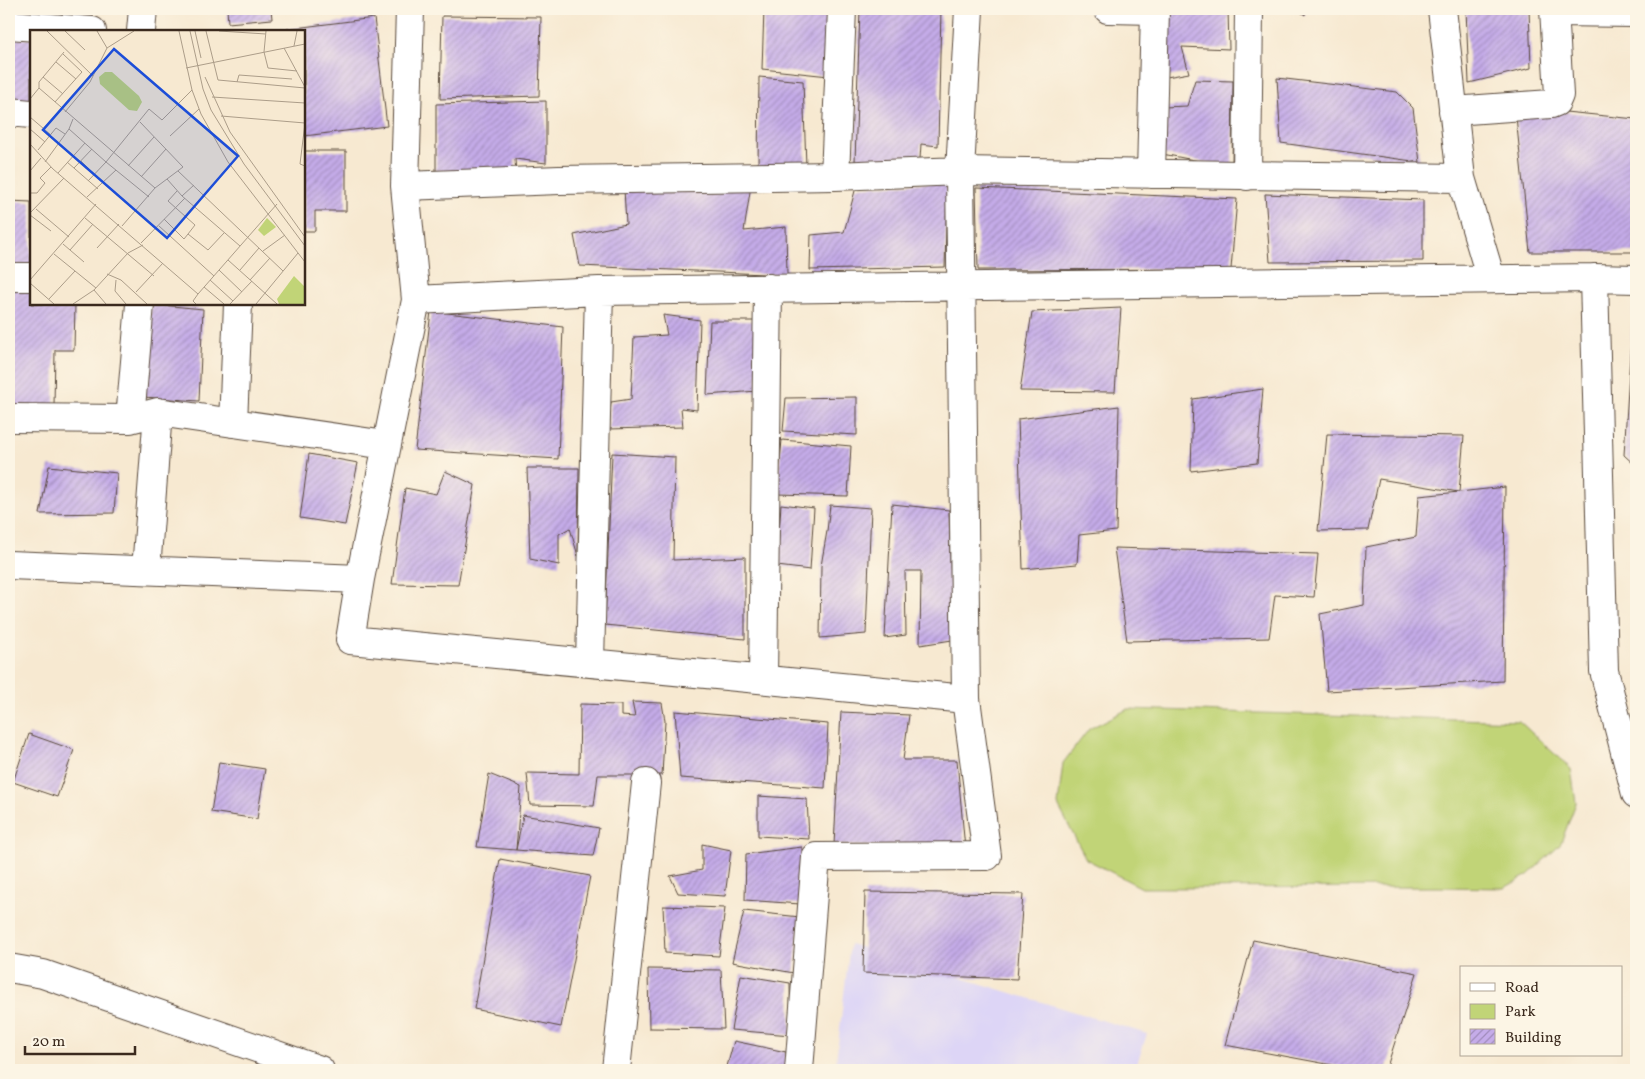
<svg xmlns="http://www.w3.org/2000/svg" width="1645" height="1079" font-family="Vollkorn,serif">
  <style>
    .built { fill: #ddd5f6 }
    .park { fill: #c1d477; stroke: #7e7f4a }
    .building { fill: url(#building-hatch) }
    .lines { fill: none; stroke-linecap: round; stroke-linejoin: round }
    .street-casing { stroke: #574739; stroke-width: 30 }
    .street { stroke: #fff; stroke-width: 28 }
    .inset-road { fill: none; stroke: #ac9d89; stroke-width: 1 }
    .view { fill: #1d4ed8; fill-opacity: 0.15; stroke: #1d4ed8; stroke-width: 2.5 }
    .inset-edge { fill: none; stroke: #3b2a1e; stroke-width: 2.5 }
  </style>
  <defs>
    <pattern id="building-hatch" width="6" height="6" patternUnits="userSpaceOnUse" patternTransform="scale(1.25)"><rect width="6" height="6" fill="#c5ace9"/><path d="M-1 1l2-2M0 6l6-6M5 7l2-2" fill="none" stroke="#a18cbc"/></pattern>
  </defs>
  <rect width="100%" height="100%" fill="#fcf5e5"/>
  <filter id="ink" filterUnits="userSpaceOnUse"><feTurbulence type="fractalNoise" baseFrequency=".02" numOctaves="2"/><feDisplacementMap in="SourceGraphic" scale="10" xChannelSelector="R" yChannelSelector="G"/><feConvolveMatrix kernelMatrix="1 2 1 2 8 2 1 2 1" color-interpolation-filters="sRGB"/></filter>
  <filter id="wash" filterUnits="userSpaceOnUse"><feTurbulence type="fractalNoise" baseFrequency=".0096" numOctaves="4" result="noise"/><feDisplacementMap in="SourceGraphic" scale="20" xChannelSelector="R" yChannelSelector="G"/><feGaussianBlur stdDeviation="1.12" result="paint"/><feColorMatrix in="noise" values="0 0 0 0 0 0 0 0 0 0 0 0 0 0 0 0 0 1.4 0 .05"/><feComposite in="paint" operator="in"/></filter>
  <g filter="url(#wash)">
    <rect width="100%" height="100%" fill="#f7e9d1"/>
    <path class="built" d="M850 944 1147 1034 1135 1070H835Z"/>
    <path class="park" d="M1128 709 1519 721 1571 769 1576 803 1560 845 1528 875 1504 888 1438 887 1142 888 1086 859 1058 805 1063 763 1089 729Z"/>
    <g id="blocks">
      <path class="building" d="M227 9H271L272 19 228 23Z
        M764 9H832L829 76 762 69Z
        M860 9H941L938 146 921 144 920 159 855 162Z
        M1163 9H1228L1229 49 1182 47 1189 73 1161 78Z
        M1296 9H1306L1305 15Z
        M1466 9H1529L1531 68 1469 83Z
        M442 16 541 17 539 96 440 99Z
        M374 18 387 126 304 136V31H279V30Z
        M9 38 31 39V102L9 101Z
        M759 77 803 81 806 166 758 168Z
        M1277 78 1397 92 1413 108 1420 162 1281 143Z
        M1195 80 1233 81 1232 167 1162 154 1163 107 1187 106Z
        M546 101V163L515 159 516 175 436 171V104Z
        M1515 107 1636 119V252H1530Z
        M304 151H346V211H315V231H304Z
        M947 182 945 267 810 270 811 235 844 232 856 187Z
        M751 185 744 231 786 227 787 275 580 266 574 235 626 224 624 189Z
        M976 188 1237 199 1231 269 978 270Z
        M1265 194 1423 200V261L1270 262Z
        M9 201 31 202V265H9Z
        M9 287 31 288V304H75L74 350H55L54 406H9Z
        M151 304 203 309 199 401 143 397Z
        M1633 306H1636V466L1624 455Z
        M1121 308 1115 392 1020 391 1032 312Z
        M431 311 563 327 558 459 415 450Z
        M663 315 700 320 697 410 681 408 683 427 609 429 611 402 631 399 634 337 667 335Z
        M710 321H760L757 391 707 395Z
        M1263 389 1257 463 1191 471 1193 399Z
        M857 397V435L783 431 786 398Z
        M1119 406 1116 531 1079 535 1077 564 1023 569 1018 419Z
        M1327 434 1464 436 1459 492 1505 487 1503 681 1327 691 1320 614 1364 605 1366 547 1416 537 1419 496 1459 492 1379 479 1368 530 1318 531Z
        M782 440 851 446 848 496 777 494Z
        M612 453 675 457 673 560 745 557V639L605 625Z
        M309 454 358 463 345 525 300 518Z
        M49 466 117 473 114 513 40 514Z
        M527 468H579L578 556 570 528 559 534V565L530 559Z
        M445 471 475 485 458 585 392 584 405 488 436 494Z
        M781 504 814 508 810 570 777 566Z
        M892 504 949 510 952 640 920 645 921 571H905L906 635 885 638Z
        M830 505 871 508 866 634 820 638 821 566 827 531Z
        M1114 548 1318 554 1314 597 1275 595 1269 638 1127 641Z
        M632 702 662 703 665 721 662 775H598L594 806 530 805 527 773 579 774 580 704 621 705V716L635 717Z
        M675 711 828 724 825 788 680 778Z
        M841 712 909 715 903 760H957L965 849 834 845Z
        M29 734 74 750 57 797 13 782Z
        M219 762 265 769 257 819 211 812Z
        M489 774 521 787 516 850 477 847Z
        M758 796 807 799 809 839 758 836Z
        M523 815 599 828 593 856 516 850Z
        M702 844 731 850 725 896 678 893 670 876 702 870Z
        M802 847 800 904 745 900 746 854Z
        M500 859 590 876 561 1027 474 1009Z
        M865 892 1023 894 1017 979 863 973Z
        M663 906 725 908 719 956 665 953Z
        M744 911 800 917 794 973 732 962Z
        M1253 940 1417 973 1386 1070H1359L1225 1045Z
        M648 969 721 970 724 1029 649 1028Z
        M741 975 790 983 791 1035 731 1030Z
        M734 1041 786 1052V1070H726Z"/>
    </g>
  </g>
  <g filter="url(#ink)">
    <use href="#blocks" fill-opacity="0" stroke="#574739" stroke-width="1"/>
    <g class="lines">
      <defs>
        <path id="street" d="M410 9 405 186 416 300 360 579 350 640 966 699
          M969 9 960 171 1461 178 1491 279
          M1108 9 1155 10
          M1442 9 1461 178
          M1554 12 1636 13
          M9 25 92 31
          M141 31 143 9
          M1453 111 1551 104 1556 102 1559 95 1554 9
          M9 112 31 114
          M1151 174 1155 9
          M835 176 842 9
          M1247 176 1249 9
          M405 186 559 180 835 176 960 171 966 699 987 856 816 857 799 1070
          M9 277H31
          M1594 278 1604 671 1636 794
          M416 300 599 291 1594 278 1636 279
          M9 418 130 419 158 412
          M130 419 140 304
          M233 423 238 304
          M9 565 360 579
          M146 570 158 412 386 445
          M590 663 599 291
          M763 679 768 288
          M9 968 43 974 320 1070
          M616 1070 646 783"/>
      </defs>
      <use href="#street" class="street-casing"/>
      <use href="#street" class="street"/>
    </g>
  </g>
  <g transform="translate(30 30)">
    <rect width="275" height="275" fill="#f7e9d1"/>
    <path d="M237 188 246 197 234 206 228 200Z" fill="#c1d477"/>
    <path d="M75 42H82L109 66 112 72 107 81 99 80 70 54 69 47ZM264 246 275 257V274H249L247 269Z" fill="#c1d477"/>
    <path class="inset-road" d="M17 1 63 46M35 1 55 20M67 1 77 18M149 1 162 60 171 84 198 132 275 232M160 1 173 59 181 80 214 134 275 216M165 1 171 28M176 1 188 50 275 58M189 1 236 4M236 1 234 22 238 38 267 41M264 16 267 1M254 18 275 57M26 32 46 49M156 38 275 14M13 47 33 64M175 47 200 102 275 207M207 52 209 45 262 49M9 58 125 158M182 67 275 73M0 69 9 58V52L34 22M25 72 52 42 33 24M35 82 60 52 77 18 104 1M191 86 275 93M0 87 21 105M43 89 39 99 76 132 58 151M275 93 270 134 275 136M0 99 15 112M140 106 169 79M0 114 23 139 168 264M8 120 26 98 35 104M51 131 64 144M15 132 39 99M37 132 68 159M98 136 124 107M44 138 62 119M0 141 11 128M148 141 253 241M28 143 55 113M111 147 136 119M137 149 152 166 164 155M147 161 138 171 165 195 158 204 178 220 194 203M0 163H7L15 153 10 148 21 137M152 166 210 216M57 167 86 140M119 167 76 132 119 79 132 90 162 60M6 179 39 207M0 183 34 148M0 185 21 201M55 188 124 246M134 189 154 209 158 204M92 196 125 158 153 137 110 92M129 196 184 246M111 213 155 168M33 214 54 232M67 218 89 194M40 220 63 194M233 221 255 205M24 224 66 258M198 230 247 274M189 240 212 262M210 240 229 218M77 244 91 250 117 274M0 250 66 174M86 250 85 261 96 274M180 250 203 271M220 250 240 228M0 253 24 274M174 257 194 274M64 260 76 274M106 262 133 233M19 269 45 241M43 274 64 260 98 223 113 215M166 274 163 271 168 264 247 174M200 274 222 251M226 274 268 223"/>
    <path class="view" d="M84 19 208 126 137 208 13 100Z"/>
    <rect width="275" height="275" class="inset-edge"/>
  </g>
  <rect width="1645" height="1079" fill="none" stroke="#fcf5e5" stroke-width="30"/>
  <rect x="1460" y="966" width="162" height="90" fill="#fcf5e5" stroke="#afa495"/>
  <rect x="1470" y="983" width="25" height="8" fill="#ffffff" stroke="#afa495"/>
  <text x="1505" y="992" font-size="15" fill="#3b2a1e">Road</text>
  <rect x="1470" y="1004" width="25" height="15" fill="#c1d477" stroke="#afa495"/>
  <text x="1505" y="1016" font-size="15" fill="#3b2a1e">Park</text>
  <rect x="1470" y="1029" width="25" height="15" fill="url(#building-hatch)" stroke="#afa495"/>
  <text x="1505" y="1042" font-size="15" fill="#3b2a1e">Building</text>
  <path d="M25 1046v8h110v-8" fill="none" stroke="#3b2a1e" stroke-width="2.5"/>
  <text x="32" y="1046" font-size="15" fill="#3b2a1e" stroke="#fcf5e5" stroke-width="4" paint-order="stroke">20 m</text>
</svg>
